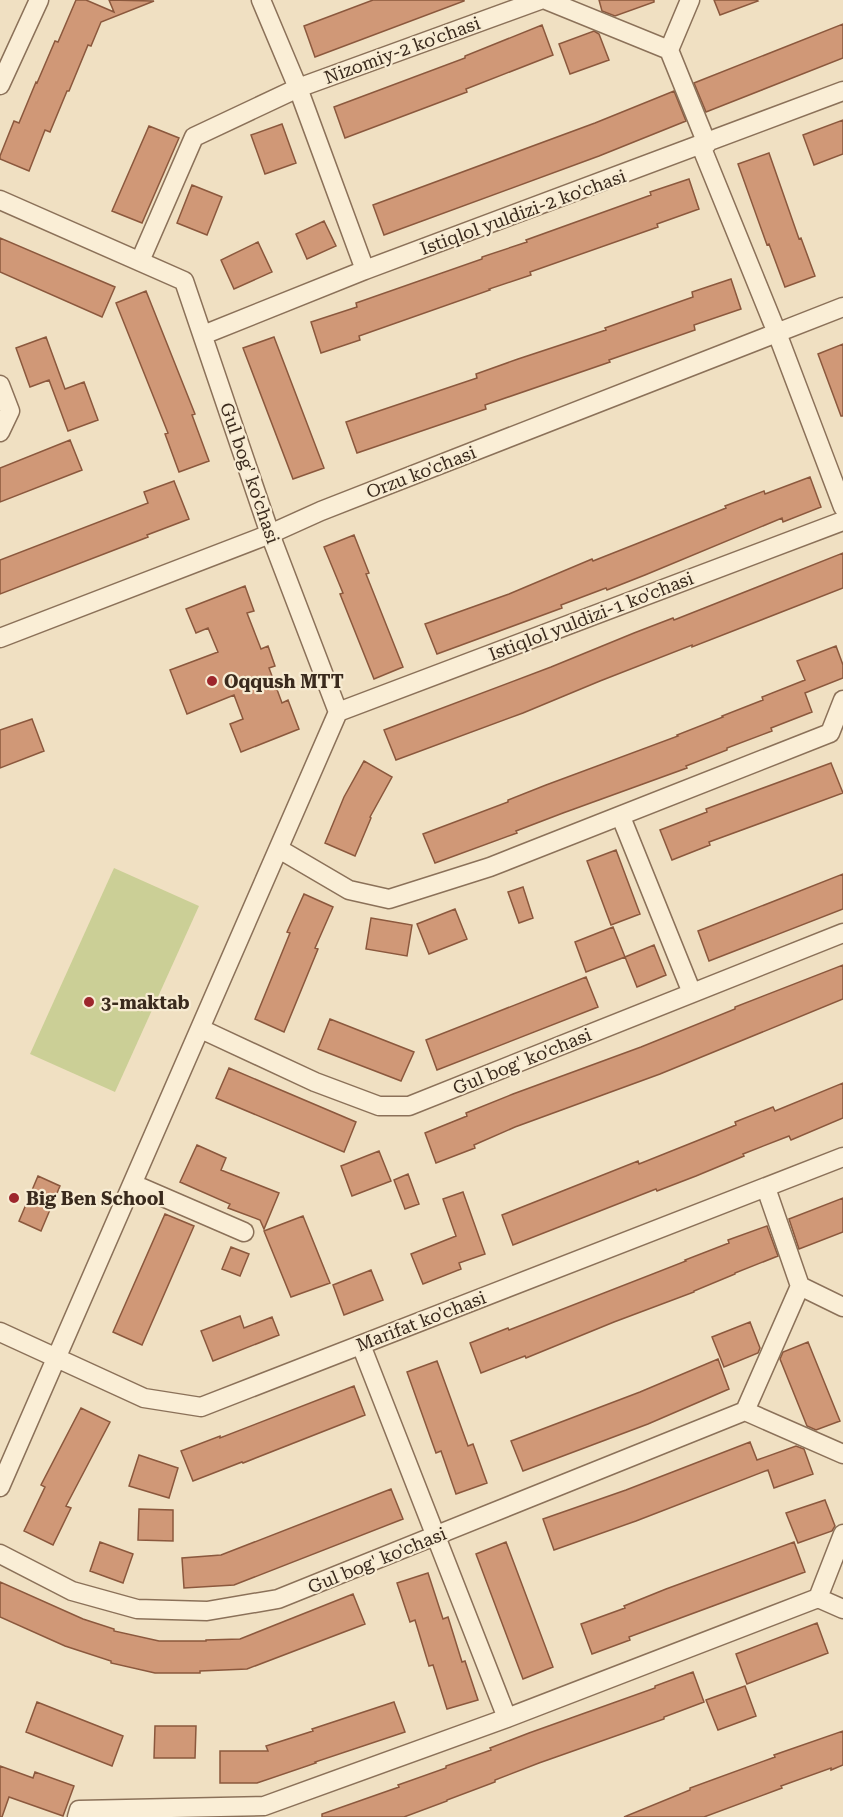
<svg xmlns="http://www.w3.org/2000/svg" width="843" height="1817" font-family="'Roboto Serif',serif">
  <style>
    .green { fill: #cbcf96 }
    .building { fill: #d09877; stroke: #8b583d; stroke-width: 1.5 }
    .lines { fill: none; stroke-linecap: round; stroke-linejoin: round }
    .minor-casing { stroke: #8b7159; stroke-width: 21 }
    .minor { stroke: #faeed6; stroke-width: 18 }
    .poi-dot { fill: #9d262c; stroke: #f7ebd2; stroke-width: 2 }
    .labels { text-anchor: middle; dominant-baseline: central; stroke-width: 4.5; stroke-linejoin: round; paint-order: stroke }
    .street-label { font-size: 18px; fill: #3a2a1d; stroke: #f7ebd2 }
    .poi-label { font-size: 18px; font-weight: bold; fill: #3a2a1d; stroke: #f7ebd2; text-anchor: start }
  </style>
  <rect width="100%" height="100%" fill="#f0e0c2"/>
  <path class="green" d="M114 868 199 906 115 1092 30 1054Z"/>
  <path class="building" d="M76 0H86L114 12 109 0 154 1 101 22 91 46 88 45 69 91H67L50 132 45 130 29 171 0 159V156L14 121 19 123 36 82 37 83 55 41 58 42Z
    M373 0H464V1L315 57 304 26Z
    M599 0H654V2L615 16 602 11Z
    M714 0H757L758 1 720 15Z
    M843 24V58L706 112 694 83Z
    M542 25 553 55 466 89 467 92 345 138 334 107 465 58V56Z
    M594 31 599 34 609 60 570 74 559 44Z
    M674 91 686 121 599 156 384 235 373 205 595 123Z
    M843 120V154L814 165 803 135Z
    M282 124 296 163 265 174 251 135Z
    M149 126 179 138 142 223 112 211Z
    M769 153 799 239 801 238 815 276 785 287 769 244 767 245 738 164Z
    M689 179 699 209 657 224 658 227 530 272 531 275 489 289 490 290 359 336 360 340 321 353 311 322 357 307 356 303 482 259V257L527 242 526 240 651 195 650 192Z
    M192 185 222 197 207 235 177 223Z
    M324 221 336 246 307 259 296 234Z
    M0 238 115 287 102 317 0 272Z
    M258 242 272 272 234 289 221 260Z
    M731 279 741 309 694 325 695 330 609 360 610 362 485 405 486 409 357 453 346 422 477 378 476 374 518 359 606 330 605 328 693 297 692 292Z
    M146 291 195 414 192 415 209 461 179 472 165 434 168 433 116 303Z
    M46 337 65 389 84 382 98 420 68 431 49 380 30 387 16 348Z
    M274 337 324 468 293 479 243 348Z
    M843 344V416H841L818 354Z
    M70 440 82 470 0 502V468Z
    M810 477 821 507 783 522 782 518 645 575 607 590 606 588 561 605 562 608 437 654 425 624 509 594 592 559 593 561 636 544 726 508 725 506 764 491 765 494Z
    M174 481 189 519 147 535 148 537 0 594V560L148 503 144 492Z
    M354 535 369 573 366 574 403 667 374 679 340 594 343 593 324 547Z
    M843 553V588L692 647V645L600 681 523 713 396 760 384 730 551 667 634 633 673 618 674 620Z
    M245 586 254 611 247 613 261 649 268 646 275 666 269 668 282 703 288 700 299 729 241 752 230 724 243 719 234 695 187 714 170 670 218 652 208 628 196 633 186 609Z
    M836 646 843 665V678L805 693 812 712 771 728 772 731 727 748V750L686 766 687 768 563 813 516 831 517 833 435 863 423 834 508 802V800L546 785 678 736 677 735 723 717 722 716 763 700 762 697 805 680 797 661Z
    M32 719 44 751 0 768V730Z
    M364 761 392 777 370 817 371 818 355 856 325 843 344 797Z
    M831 763 843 793 709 842 710 845 672 860 660 830 707 812 706 809Z
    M616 850 640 914 611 925 587 861Z
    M843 874V909L709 961 698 931Z
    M523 887 533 918 519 923 508 892Z
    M304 894 333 907 315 948 318 949 284 1032 255 1019 290 933 287 932Z
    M455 909 467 939 429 954 417 924Z
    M371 918 412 925 407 956 366 949Z
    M613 927 625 957 586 972 575 942Z
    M654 945 666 975 637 987 625 957Z
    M843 965V999L660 1074 515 1127 474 1145 475 1148 436 1163 425 1133 467 1116 466 1113 513 1094 641 1047 735 1009V1007Z
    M586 977 598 1007 437 1070 426 1040Z
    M330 1019 414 1052 401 1081 318 1049Z
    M229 1068 356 1122 344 1152 216 1098Z
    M843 1083V1118L791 1140 789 1136 743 1154 744 1156 696 1176 657 1191 656 1189 513 1245 502 1215 638 1161 639 1164 694 1142 736 1125 735 1122 773 1107 775 1111Z
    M197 1145 226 1158 221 1170 279 1193 264 1229 260 1220 228 1208 230 1204 180 1182Z
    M379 1151 391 1181 352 1196 341 1166Z
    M408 1174 419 1204 405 1209 394 1180Z
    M38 1176 60 1186 41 1231 19 1221Z
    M463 1192 485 1254 459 1263 461 1269 423 1284 411 1254 456 1236 443 1199Z
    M843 1198V1232L799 1249 789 1219Z
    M165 1214 194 1226 142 1345 113 1332Z
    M303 1216 330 1283 291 1297 264 1231Z
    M767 1226 778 1256 735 1273V1274L694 1291V1292L614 1322 526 1358 525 1356 481 1373 470 1343 508 1328 509 1330 686 1261 685 1260 729 1243 728 1240Z
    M231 1247 249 1254 240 1276 222 1269Z
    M371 1270 383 1300 344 1315 333 1285Z
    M240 1316 244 1328 272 1317 279 1335 213 1361 201 1331Z
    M750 1322 760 1348 758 1353 724 1367 712 1337Z
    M808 1342 840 1421 816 1430 807 1426 780 1359 783 1352Z
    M718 1359 729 1389 648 1424 523 1471 511 1441 640 1392Z
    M437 1361 468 1446 473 1444 487 1483 456 1494 441 1451 436 1453 407 1372Z
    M354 1386 365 1415 243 1463 242 1462 193 1481 181 1451 220 1436V1438Z
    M81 1408 110 1422 66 1506 71 1508 53 1545 24 1531 45 1487 41 1485Z
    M750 1442 757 1460 796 1446 804 1449 813 1474 774 1488 768 1470 636 1521 554 1550 543 1519 626 1490Z
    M139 1455 178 1468 169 1498 129 1486Z
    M391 1489 403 1519 234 1585 184 1588 182 1558 221 1555Z
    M825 1500 835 1526 832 1531 798 1543 786 1513Z
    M139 1509 173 1510V1541L138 1540Z
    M100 1542 133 1554 123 1583 90 1571Z
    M506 1542 553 1667 523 1679 476 1554Z
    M794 1542 805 1572 629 1637 630 1640 592 1654 581 1624 625 1608 624 1606 666 1589Z
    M428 1573 443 1619 448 1617 462 1662 465 1661 478 1700 447 1709 433 1665 429 1666 415 1620 410 1622 397 1583Z
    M0 1582 83 1619 114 1629V1631L159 1641H206V1640L240 1639 353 1594 365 1624 247 1669 200 1671V1673H155L111 1663V1661L65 1646 0 1617Z
    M817 1623 828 1653 747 1684 736 1654Z
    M693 1672 704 1702 664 1717V1719L539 1763 495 1780V1782L447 1800V1801L404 1817H322V1814L399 1787 398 1785 446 1768V1766L491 1750 490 1748 529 1733 655 1688V1686Z
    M745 1686 756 1716 718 1730 706 1700Z
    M37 1702 123 1736 112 1766 26 1732Z
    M394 1702 405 1732 315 1762 316 1763 257 1783H220V1751H268L266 1746 313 1731 312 1729Z
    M155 1726H196L195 1758H154Z
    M843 1731V1765L831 1770V1768L781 1786 782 1788 704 1817H624L690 1790V1788L775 1757 774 1755Z
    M0 1766 33 1778 35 1772 74 1786 63 1816 9 1797 2 1817H0Z"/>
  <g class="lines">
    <defs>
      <path id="minor" d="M261 0 298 88 365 270
        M546 0 669 50
        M690 0 669 50 707 144
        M0 85 39 0
        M701 146 777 333 843 507
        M0 200 184 281 270 534 338 712 0 1487
        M140 261 194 137 298 88 540 0
        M203 335 365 270 843 91
        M0 385 10 411 0 432
        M0 638 270 534 321 511 843 307
        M338 712 843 521
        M830 733 843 700
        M621 817 692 993
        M279 849 349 890 389 899 490 867 830 733
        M201 1029 315 1082 379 1106H409L843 933
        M133 1184 244 1232
        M800 1286 843 1307
        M0 1332 144 1398 201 1407 843 1157
        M361 1345 507 1718
        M745 1411 800 1286 766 1188
        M745 1411 843 1454
        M0 1554 72 1591 137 1609 207 1611 278 1599 745 1411
        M818 1598 843 1534
        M818 1598 843 1609
        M77 1817 79 1810 264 1806 507 1718 818 1598"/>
    </defs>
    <use href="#minor" class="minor-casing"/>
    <use href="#minor" class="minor"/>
  </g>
  <g class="poi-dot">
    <circle cx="212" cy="681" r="6"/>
    <circle cx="89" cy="1002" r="6"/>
    <circle cx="14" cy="1198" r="6"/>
  </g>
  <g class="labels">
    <g class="street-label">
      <text transform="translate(402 50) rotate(-20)">Nizomiy-2 ko'chasi</text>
      <text transform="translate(523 212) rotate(-20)">Istiqlol yuldizi-2 ko'chasi</text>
      <text transform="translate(421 472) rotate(-21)">Orzu ko'chasi</text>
      <text transform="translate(250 473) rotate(71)">Gul bog' ko'chasi</text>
      <text transform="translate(591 616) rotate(-21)">Istiqlol yuldizi-1 ko'chasi</text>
      <text transform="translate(522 1061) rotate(-22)">Gul bog' ko'chasi</text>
      <text transform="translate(421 1321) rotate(-21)">Marifat ko'chasi</text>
      <text transform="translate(377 1560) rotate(-22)">Gul bog' ko'chasi</text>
    </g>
    <g class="poi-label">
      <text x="224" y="681">Oqqush MTT</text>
      <text x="101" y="1002">3-maktab</text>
      <text x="26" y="1198">Big Ben School</text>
    </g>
  </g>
</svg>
